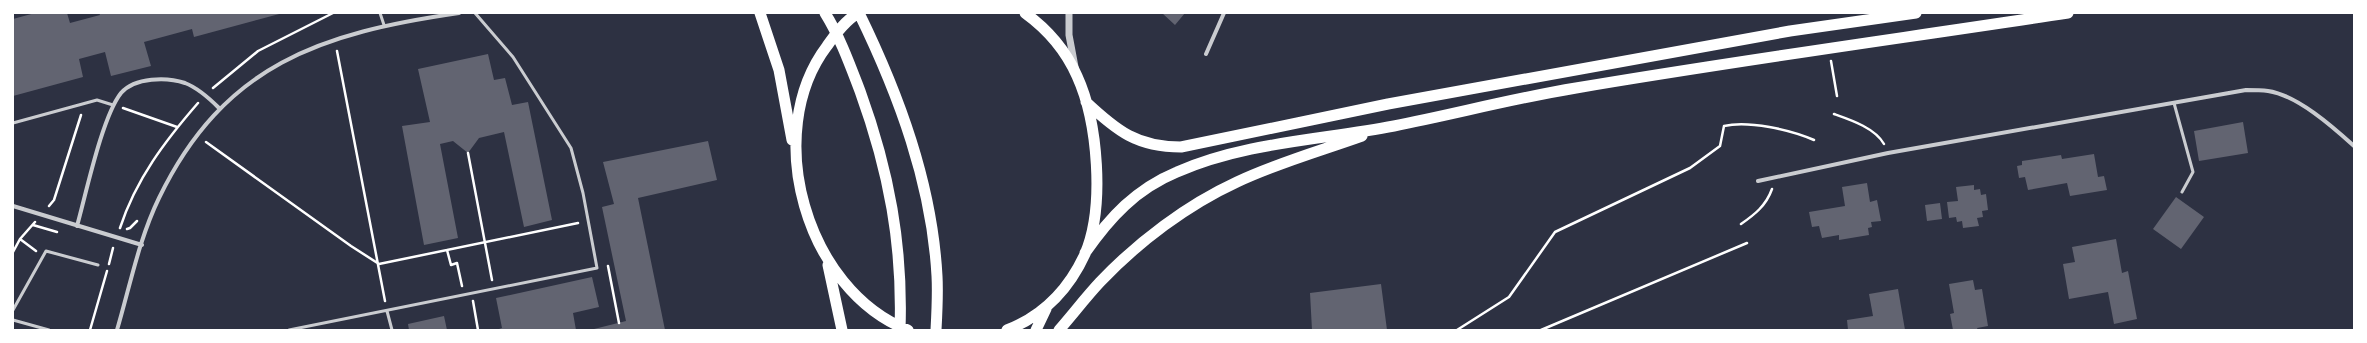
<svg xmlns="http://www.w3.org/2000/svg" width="2367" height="343" font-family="'Source Sans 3',sans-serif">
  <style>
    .building { fill: #626471 }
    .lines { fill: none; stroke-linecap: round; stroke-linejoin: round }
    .path { stroke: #fff; stroke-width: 2.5 }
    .service { stroke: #caccd0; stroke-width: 3 }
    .minor { stroke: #caccd0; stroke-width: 4 }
    .tertiary { stroke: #caccd0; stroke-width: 7 }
    .trunk { stroke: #fff; stroke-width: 11 }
  </style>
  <rect width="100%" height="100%" fill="#2d3142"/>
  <path class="building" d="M35 13H67L70 23 100 15 99 13H283L194 37 192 29 144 42 151 66 111 76 105 52 79 59 83 77 13 96V19Z
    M1162 13H1185L1175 25Z
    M488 54 494 80 505 78 512 105 528 102 552 220 524 227 504 132 479 138 468 153 453 141 440 144 458 238 424 245 402 126 430 122 418 69Z
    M2243 122 2248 153 2199 161 2194 131Z
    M708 141 717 180 638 198 665 330H590L626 321 602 207 614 204 603 162Z
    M2094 154 2098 177 2104 176 2107 190 2070 196 2067 183 2028 190 2025 177 2019 178 2017 166 2022 165V161L2061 155 2062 159Z
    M1867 183 1870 202 1877 200 1881 221 1871 222 1872 227 1868 228 1869 235 1839 240V235L1822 238 1819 226 1812 227 1809 212 1845 206 1842 187Z
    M1974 185V190L1980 189 1981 195 1986 194 1988 210 1982 211 1983 217 1977 218 1979 226 1963 228 1962 221 1957 222 1956 217 1949 218 1947 202 1958 201 1956 187Z
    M2176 197 2204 217 2181 249 2153 229Z
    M1940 203 1942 219 1927 221 1925 205Z
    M2116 239 2122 273 2128 271 2137 319 2114 324 2108 292 2069 299 2063 264 2075 262 2072 247Z
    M592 277 599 307 573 313 576 330H496L502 328 496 298Z
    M1973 280 1975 290 1982 289 1988 326 1977 328 1978 330H1953L1950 314 1954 313 1949 284Z
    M1381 284 1387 330H1312L1310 293Z
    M1898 289 1905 330H1848L1847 320 1873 316 1869 294Z
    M444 316 447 330H409L408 324Z"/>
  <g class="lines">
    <path class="path" d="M337 51 385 301
      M1831 61 1837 96
      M213 88 258 51 333 13
      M123 108 177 127
      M1834 114C1851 120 1875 128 1884 144
      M206 142 351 246 379 264 578 223
      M468 153 492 280
      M49 206 54 200 81 115
      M1741 224C1754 215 1766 206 1772 189
      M33 225 57 232
      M120 228C136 179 165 141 198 103
      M127 229 130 228 137 221
      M20 239 36 251
      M447 250 451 265 457 263 462 286
      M13 252 20 239 35 222
      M109 264 113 248
      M608 266 619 323
      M473 301 478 330
      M90 330 107 271
      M1457 330 1509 297 1555 232 1690 168 1720 146 1724 126C1748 120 1791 130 1814 140
      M1541 330 1747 243"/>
    <path class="service" d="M380 13 384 25
      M2174 103 2193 172 2182 192
      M13 123 97 100 113 105
      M13 310 46 251 98 265
      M387 311 392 330
      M13 320 49 330
      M289 330 597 268 583 193 571 148 513 57 475 13"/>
    <path class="minor" d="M1206 54 1224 13
      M1758 181 1888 153 2246 90C2253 90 2261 90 2268 91 2297 95 2333 127 2354 146
      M13 206 142 245
      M77 226C86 194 102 117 121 93 135 77 167 77 185 83 198 88 209 98 219 108
      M117 330C130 286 139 239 159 198 224 64 321 33 459 13"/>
    <path class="tertiary" d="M1069 13V35L1075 67"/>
    <path class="trunk" d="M760 13 779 70 792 140
      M825 13C840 37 850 65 860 91 889 171 903 245 900 330
      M858 13C845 21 836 33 827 46 761 133 806 290 908 330
      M859 13C899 95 932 184 937 276 938 294 937 312 936 330
      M1086 102C1117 131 1137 147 1181 147L1388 104 1790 31 1916 13
      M1085 253C1110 217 1136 189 1177 172 1245 142 1322 140 1394 126 1455 114 1515 98 1576 88 1740 60 1904 38 2068 13
      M828 265 842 330
      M1007 330C1043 316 1069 289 1085 254 1105 207 1098 122 1077 76 1066 51 1047 29 1025 13
      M1036 330 1046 309
      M1059 330C1073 314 1086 297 1100 282 1138 242 1187 205 1237 182 1277 163 1320 151 1362 136"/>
  </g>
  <rect width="2367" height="343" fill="none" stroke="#ffffff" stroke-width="28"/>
</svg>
